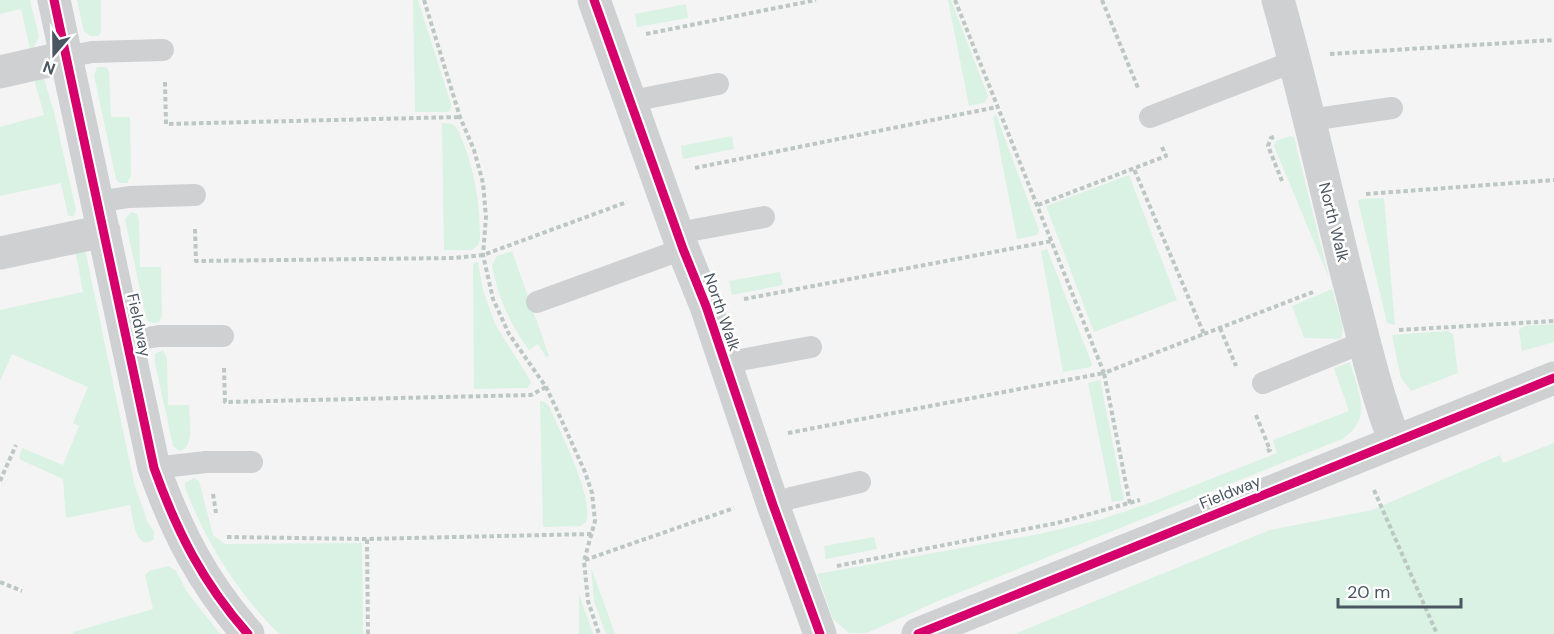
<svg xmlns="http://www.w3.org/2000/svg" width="1554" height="634" font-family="'DM Sans',sans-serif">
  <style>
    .green { fill: #d9f2e3 }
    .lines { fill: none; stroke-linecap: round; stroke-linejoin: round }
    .path { stroke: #bcc7c4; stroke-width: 4; stroke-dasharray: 4.5 3; stroke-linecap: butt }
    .lane { stroke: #ced0d2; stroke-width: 22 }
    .street { stroke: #ced0d2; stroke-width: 33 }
    .cycleway-casing { stroke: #fff; stroke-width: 13 }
    .cycleway { stroke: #d6006c; stroke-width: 9 }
    .labels { text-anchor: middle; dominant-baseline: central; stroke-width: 5; stroke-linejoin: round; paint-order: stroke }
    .street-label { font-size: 16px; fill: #4a5661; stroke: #fff }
  </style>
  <rect width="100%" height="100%" fill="#f4f4f4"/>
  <path class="green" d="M0 0H30L39 37 34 47 30 49 21 9 0 14Z
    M77 0H101V33L98 36H90L84 31Z
    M413 0H418L451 104 450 111 447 112H415Z
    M948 0H951L988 96 984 103 969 106Z
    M686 4 688 18 637 27 635 14Z
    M97 67H106L109 71 111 117H130L131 176 127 183H119L116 179 94 75Z
    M43 75 55 116 76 210 73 217 68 215 61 183 0 196V127L44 115 35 83 36 77Z
    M996 115 1039 230 1037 235 1017 239 993 116Z
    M442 123 453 124 457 128C474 165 480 199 480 240L478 245 472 250H444Z
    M732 136 734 149 683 159 681 146Z
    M1290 136 1294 137 1329 278 1274 146 1276 141Z
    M1129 175 1177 300 1094 332 1046 206Z
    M1384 198 1395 325 1387 323 1358 201 1360 199Z
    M131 212 137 214 139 219 140 267H161L162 315 159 322 153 323 148 321 146 318 125 219Z
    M75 249 83 250 86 254 134 483 148 523 154 532V539C135 553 133 517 130 505L66 518 63 479 21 460 19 457 22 448 63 465 79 426 73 423 88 387 12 354 0 381V310L83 292Z
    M1047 249 1092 364 1091 367 1063 372 1041 251Z
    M512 251 549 356 546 357 538 344 529 350C510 324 498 298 492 265L497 256Z
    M478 262 483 290 495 324 530 380 531 383 527 388 474 389 473 263Z
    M780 272 783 285 732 295 729 281Z
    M1332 289 1343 327 1342 337 1339 339 1304 338 1292 306Z
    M1554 324V342L1522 351 1519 330 1524 326Z
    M1448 331 1453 334 1458 373 1411 391 1401 378 1392 335Z
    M163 350 167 358 168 405H189C189 418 195 448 180 451L173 446 155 363V354Z
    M1350 362C1358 392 1374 418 1342 439L938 601 867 633H849L833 619 817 574 1039 534 1099 520 1144 505 1277 453 1273 440 1349 411 1334 368Z
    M1100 380 1124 500 1112 502 1088 383Z
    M540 401 545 402 549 406C560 433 594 495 586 522L581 526 543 527Z
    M1554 443V634H1014L1270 530 1372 510 1500 455 1503 463Z
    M194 478 199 481 213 535 225 544 362 543 363 634H279C237 592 207 544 185 488V483Z
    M874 537 877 549 826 559 824 546Z
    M169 566 176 571 187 592 220 634H73V632L153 609 145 575 149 571Z
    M591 567 615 634H606L594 601Z
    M579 594 593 634H579Z"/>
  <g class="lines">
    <path class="path" d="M424 0 460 117 474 150 483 183 486 217 483 255 493 299 509 334 546 387 556 408 585 472 592 493 595 521 584 561 588 601 599 634
      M955 0 1104 373 1204 334 1134 169
      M1102 0 1138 88
      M646 34 816 0
      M1330 54 1554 40
      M165 82 166 124 460 117
      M1274 137 1271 138 1268 146 1282 181
      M695 168 997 107
      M1366 194 1554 180
      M1038 205 1166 156 1162 147
      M195 229 196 261 454 258 483 255 627 202
      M744 299 1052 241
      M1220 328 1236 366
      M1399 330 1554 321
      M1204 334 1313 292
      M224 368 225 402 531 395 546 387
      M1256 415 1270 450 1267 451
      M788 433 1104 373 1130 504
      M0 481 16 445
      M1374 490 1437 634
      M213 494 216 513
      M227 537 367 539
      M585 560 734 508
      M837 566 1057 523 1140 500
      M0 582 22 591
      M368 634 367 539 592 534"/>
    <path class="lane" d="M66 57 92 52 163 50
      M631 103 647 98 718 84
      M1150 117 1295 61
      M1310 120 1392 108
      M97 202 129 197 195 195
      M678 235 694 230 764 217
      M537 302 683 249
      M127 341 159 336H223
      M724 363 811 347
      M1263 383 1364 342
      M154 468 206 462H252
      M773 505 791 498 860 482"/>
    <path class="street" d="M54 0 154 468C177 532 203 583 248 634
      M594 0 683 249 706 306 773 505 820 634
      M1278 0C1304 91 1324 183 1347 275 1362 331 1374 388 1395 442
      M0 72 66 57
      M0 253 104 231
      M918 634 1554 378"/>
    <defs>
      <path id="cycleway" d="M54 0 154 468C177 532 203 583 248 634
        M594 0 683 249 706 306 773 505 820 634
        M918 634 1554 378"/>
    </defs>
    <use href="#cycleway" class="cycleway-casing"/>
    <use href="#cycleway" class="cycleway"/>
  </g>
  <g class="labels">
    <g class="street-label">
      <text transform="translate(1334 222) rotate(76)">North Walk</text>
      <text transform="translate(722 312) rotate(71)">North Walk</text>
      <text transform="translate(139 325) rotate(78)">Fieldway</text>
      <text transform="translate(1230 492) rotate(-22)">Fieldway</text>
    </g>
  </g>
  <g transform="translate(54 54) rotate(200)" stroke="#ffffff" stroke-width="4.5" paint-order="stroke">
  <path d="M0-4.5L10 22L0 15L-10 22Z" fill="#4a5661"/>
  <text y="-9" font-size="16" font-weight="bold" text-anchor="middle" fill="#4a5661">N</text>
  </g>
  <path d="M1338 598v9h123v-9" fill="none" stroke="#4a5661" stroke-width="3"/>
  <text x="1347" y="598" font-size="18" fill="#4a5661" stroke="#ffffff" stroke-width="4.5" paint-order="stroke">20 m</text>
</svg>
